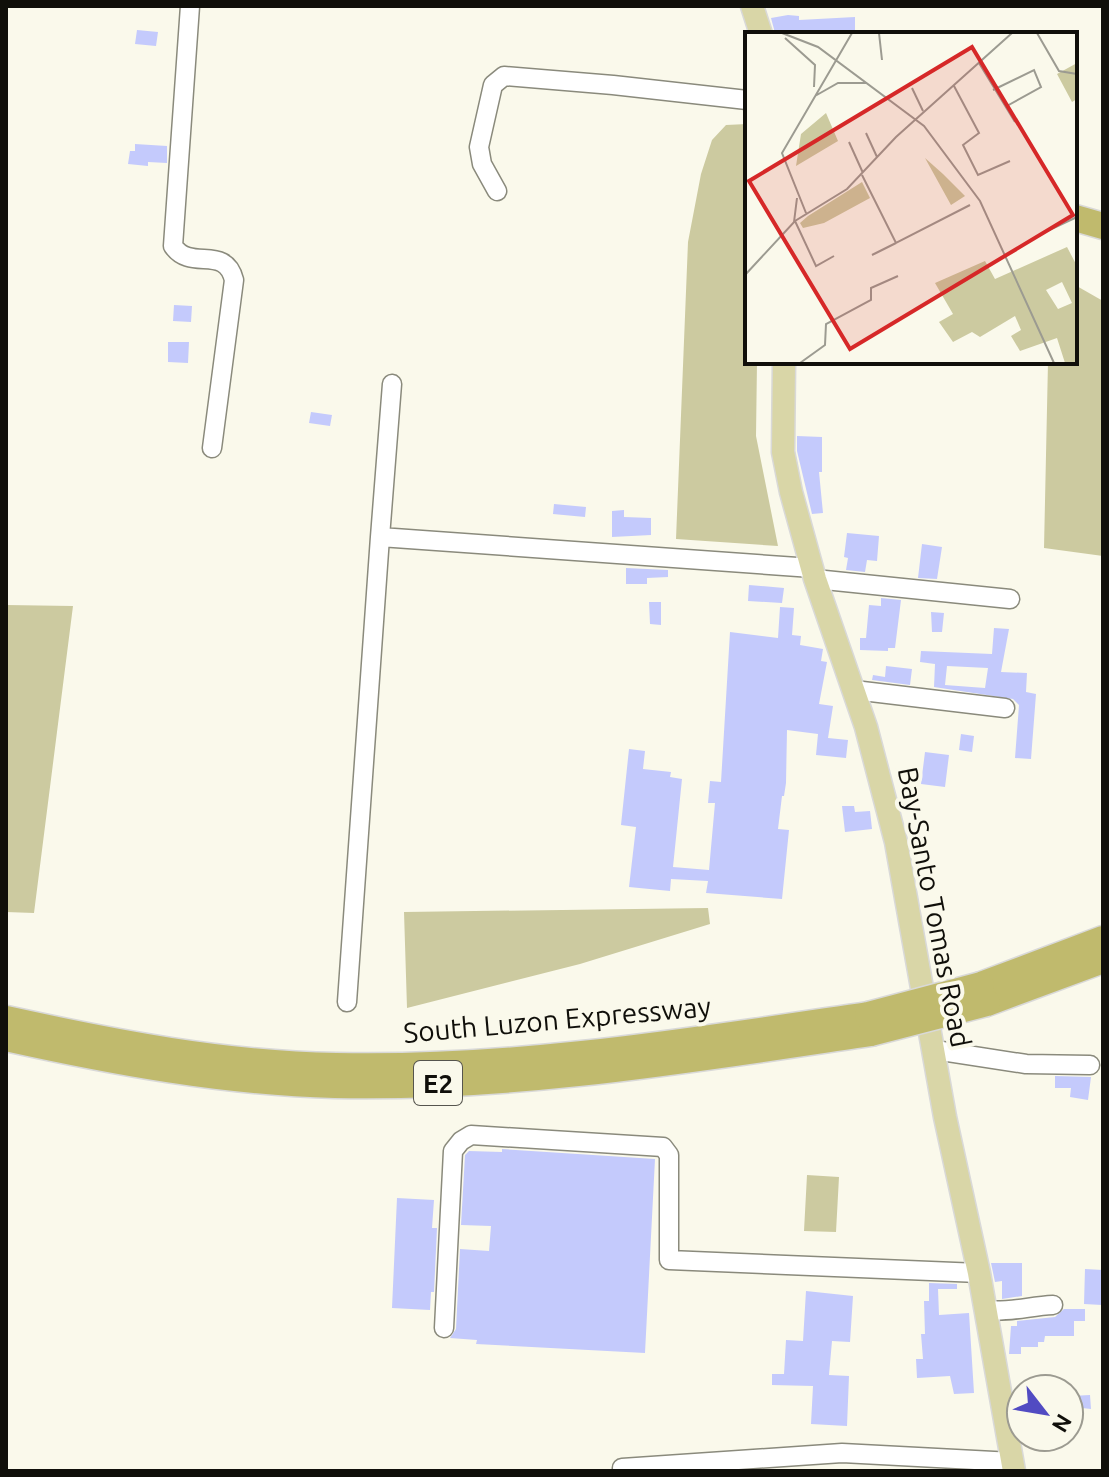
<svg xmlns="http://www.w3.org/2000/svg" width="1109" height="1477" font-family="Ubuntu,sans-serif">
  <style>
    .green { fill: #cccaa0 }
    .building { fill: #c4cafc; fill-rule: evenodd }
    .lines { fill: none; stroke-linecap: round; stroke-linejoin: round }
    .minor-casing { stroke: #8a8a7c; stroke-width: 21 }
    .major-casing { stroke: #d9d9d8; stroke-width: 25 }
    .highway-casing { stroke: #d9d9d8; stroke-width: 29 }
    .minor { stroke: #fff; stroke-width: 18 }
    .major { stroke: #d9d6a7; stroke-width: 22 }
    .highway { stroke: #c0ba6d; stroke-width: 26 }
    .highway-bridge-casing { stroke: #d9d9d8; stroke-width: 29; stroke-linecap: butt }
    .highway-bridge { stroke: #c0ba6d; stroke-width: 26 }
    .labels { text-anchor: middle; dominant-baseline: central; stroke-width: 8; stroke-linejoin: round; paint-order: stroke }
    .shield { fill: #faf9eb; stroke: #56554e; stroke-width: 2 }
    .shield-label { font-size: 26px; font-weight: bold; fill: #100f0a }
    .street-label { font-size: 28px; fill: #100f0a; stroke: #faf9eb }
    .inset-road { fill: none; stroke: #9c9b91; stroke-width: 2 }
    .view { fill: #d62828; fill-opacity: 0.15; stroke: #d62828; stroke-width: 4 }
    .inset-edge { fill: none; stroke: #100f0a; stroke-width: 4 }
  </style>
  <rect width="100%" height="100%" fill="#faf9eb"/>
  <path class="green" d="M747 124V362H757L756 436 778 546 676 539 688 242 701 174 712 140 726 125Z
    M1075 285 1103 301V556L1044 548 1048 362H1075Z
    M6 605 73 606 34 913 6 912Z
    M708 908 710 924 580 964 407 1008 404 912Z
    M807 1175 839 1177 836 1232 804 1231Z"/>
  <path class="building" d="M788 15 799 16V20L855 17V34L775 33 771 18Z
    M137 30 158 32 156 46 135 44Z
    M135 144 167 146V163L148 162V166L128 164 130 151H135Z
    M174 305 192 306 191 322 173 321Z
    M168 342H189L188 363 168 362Z
    M311 412 332 415 330 426 309 423Z
    M797 436 822 437V472H819L823 513 812 514 797 451Z
    M554 504 586 507 585 517 553 514Z
    M624 510V517L651 518V535L612 537V511Z
    M847 533 879 536 877 561 867 560 865 572 846 570 848 558 844 557Z
    M922 544 942 547 937 579 918 578Z
    M626 568 668 570V577L647 578V584H626Z
    M749 585 784 588 782 603 748 601Z
    M881 598 901 600 895 648H888V651L860 650V638H866L869 605 881 606Z
    M649 602H661V625L650 624Z
    M780 607 794 608 792 635 801 636 800 645 823 649 821 661 827 662 819 704 833 706 828 738 848 740 846 758 816 755 818 734 787 730 786 783 784 796H782L778 829 789 830 782 899 706 893 708 881 671 879 670 891 629 887 636 827 621 825 629 749 645 751 643 769 671 772 670 777 682 779 673 867 709 870 715 803H708L710 781 721 782 730 632 778 638Z
    M931 612 944 613 942 632H932Z
    M994 628 1009 629 1001 672 1027 673 1026 692 1036 694 1031 759 1015 758 1019 705 1013 699 934 687 935 664 920 662 921 651 992 654ZM947 666 988 668 985 688 945 685Z
    M886 666 912 669 910 685 872 680 873 675 885 677Z
    M961 734 974 736 972 752 959 750Z
    M925 752 949 755 945 787 921 784Z
    M842 806H854L855 812 870 811 872 829 845 832Z
    M1055 1076 1091 1077 1088 1100 1070 1097 1071 1088H1055Z
    M502 1149 655 1159 645 1353 476 1344 477 1340 450 1338 456 1329 460 1249 489 1251 491 1226 461 1225 465 1155 469 1151 502 1152Z
    M397 1198 434 1200 432 1228H437L434 1292H431L430 1310 392 1308Z
    M991 1263H1022V1296L1002 1299V1281L995 1282Z
    M1085 1269 1103 1270 1102 1305 1084 1304Z
    M929 1283 957 1284V1289H938L939 1315 969 1313 974 1393 954 1394 950 1376 917 1378 916 1359H923L921 1334H925L924 1301H929Z
    M806 1291 853 1296 850 1342 832 1341 829 1375 849 1376 847 1426 811 1424 813 1386 772 1385V1374H784L786 1340 803 1341Z
    M1064 1309H1085V1321H1074V1336H1045L1044 1342H1038V1347H1021V1354H1009L1011 1326H1017V1321L1055 1317Z
    M1090 1395 1091 1409 1073 1407 1071 1396Z"/>
  <g class="lines">
    <defs>
      <path id="minor" d="M190 6 173 246C191 272 225 244 234 280L212 448
        M497 191 482 164 479 147 493 85 504 76 613 85 747 100
        M380 537 392 384
        M815 579 1010 599
        M854 690 1005 708
        M347 1002 380 537 812 568
        M935 1050 1026 1064 1090 1065
        M985 1310C1008 1313 1030 1306 1053 1305
        M444 1328 453 1151 461 1141 471 1135 663 1147 669 1155V1260L979 1273
        M622 1468 842 1453 1013 1462"/>
      <path id="major" d="M752 6 761 34
        M784 362 783 452 791 492 815 579 866 727 896 842 945 1117 979 1273 1014 1471"/>
      <path id="highway" d="M1075 218 1103 226
        M981 985 1103 939
        M987 1003 1103 960
        M6 1019C115 1043 224 1064 336 1066 515 1070 692 1041 868 1015
        M6 1038C115 1062 223 1082 335 1085 515 1089 694 1059 871 1033"/>
    </defs>
    <use href="#minor" class="minor-casing"/>
    <use href="#major" class="major-casing"/>
    <use href="#highway" class="highway-casing"/>
    <use href="#minor" class="minor"/>
    <use href="#major" class="major"/>
    <use href="#highway" class="highway"/>
    <defs>
      <path id="highway-bridge" d="M868 1015 981 985
        M871 1033 987 1003"/>
    </defs>
    <use href="#highway-bridge" class="highway-bridge-casing"/>
    <use href="#highway-bridge" class="highway-bridge"/>
  </g>
  <g class="labels">
    <rect class="shield" x="414" y="1061" width="48" height="44" rx="6"/>
    <g class="shield-label">
      <text x="438" y="1083">E2</text>
    </g>
    <g class="street-label">
      <text transform="translate(935 907) rotate(79)">Bay-Santo Tomas Road</text>
      <text transform="translate(557 1019) rotate(-5)">South Luzon Expressway</text>
    </g>
  </g>
  <g transform="translate(745 32)">
    <rect width="332" height="332" fill="#faf9eb"/>
    <path d="M332 31V67L327 70 312 42ZM81 81 93 109 51 134 56 102ZM180 126 198 142 220 164 206 173ZM117 150 125 166 79 191 58 196 55 191 63 184ZM322 215 332 234V331H320L312 306 275 319 266 304 276 298 270 284 235 305 227 300 208 310 194 290 208 282 190 251 240 229 250 247ZM317 250 327 271 313 277 301 258Z" fill="#cccaa0" fill-rule="evenodd"/>
    <path class="inset-road" d="M37 1 73 15 179 94 235 169 309 331M134 1 137 28M292 1 314 39 332 42M40 6 70 33 69 55M234 31 270 90M209 54 234 101 218 113 233 143 265 129M167 56 178 79M248 58 289 38 296 55 260 75M70 64 93 51H122M121 101 132 125M104 110 118 141M117 143 151 211 225 173M61 181 37 121 107 1M50 189 71 234 89 224M49 190 52 166M300 200 332 185M127 223 151 211M0 243 50 189 102 157 151 105 267 1M55 331 80 313 81 292 126 268V256L153 244"/>
    <path class="view" d="M227 15 328 183 105 317 4 149Z"/>
    <rect width="332" height="332" class="inset-edge"/>
  </g>
  <rect width="1109" height="1477" fill="none" stroke="#100f0a" stroke-width="16"/>
  <g transform="translate(1045 1413) rotate(121)"><circle r="38" fill="#faf9eb" stroke="#9c9b91" stroke-width="2"/>
  <path d="M0-6L14 30L0 20L-14 30Z" fill="#514bc2"/>
  <text y="-12" font-size="22" font-weight="bold" text-anchor="middle" fill="#100f0a">N</text>
  </g>
</svg>
